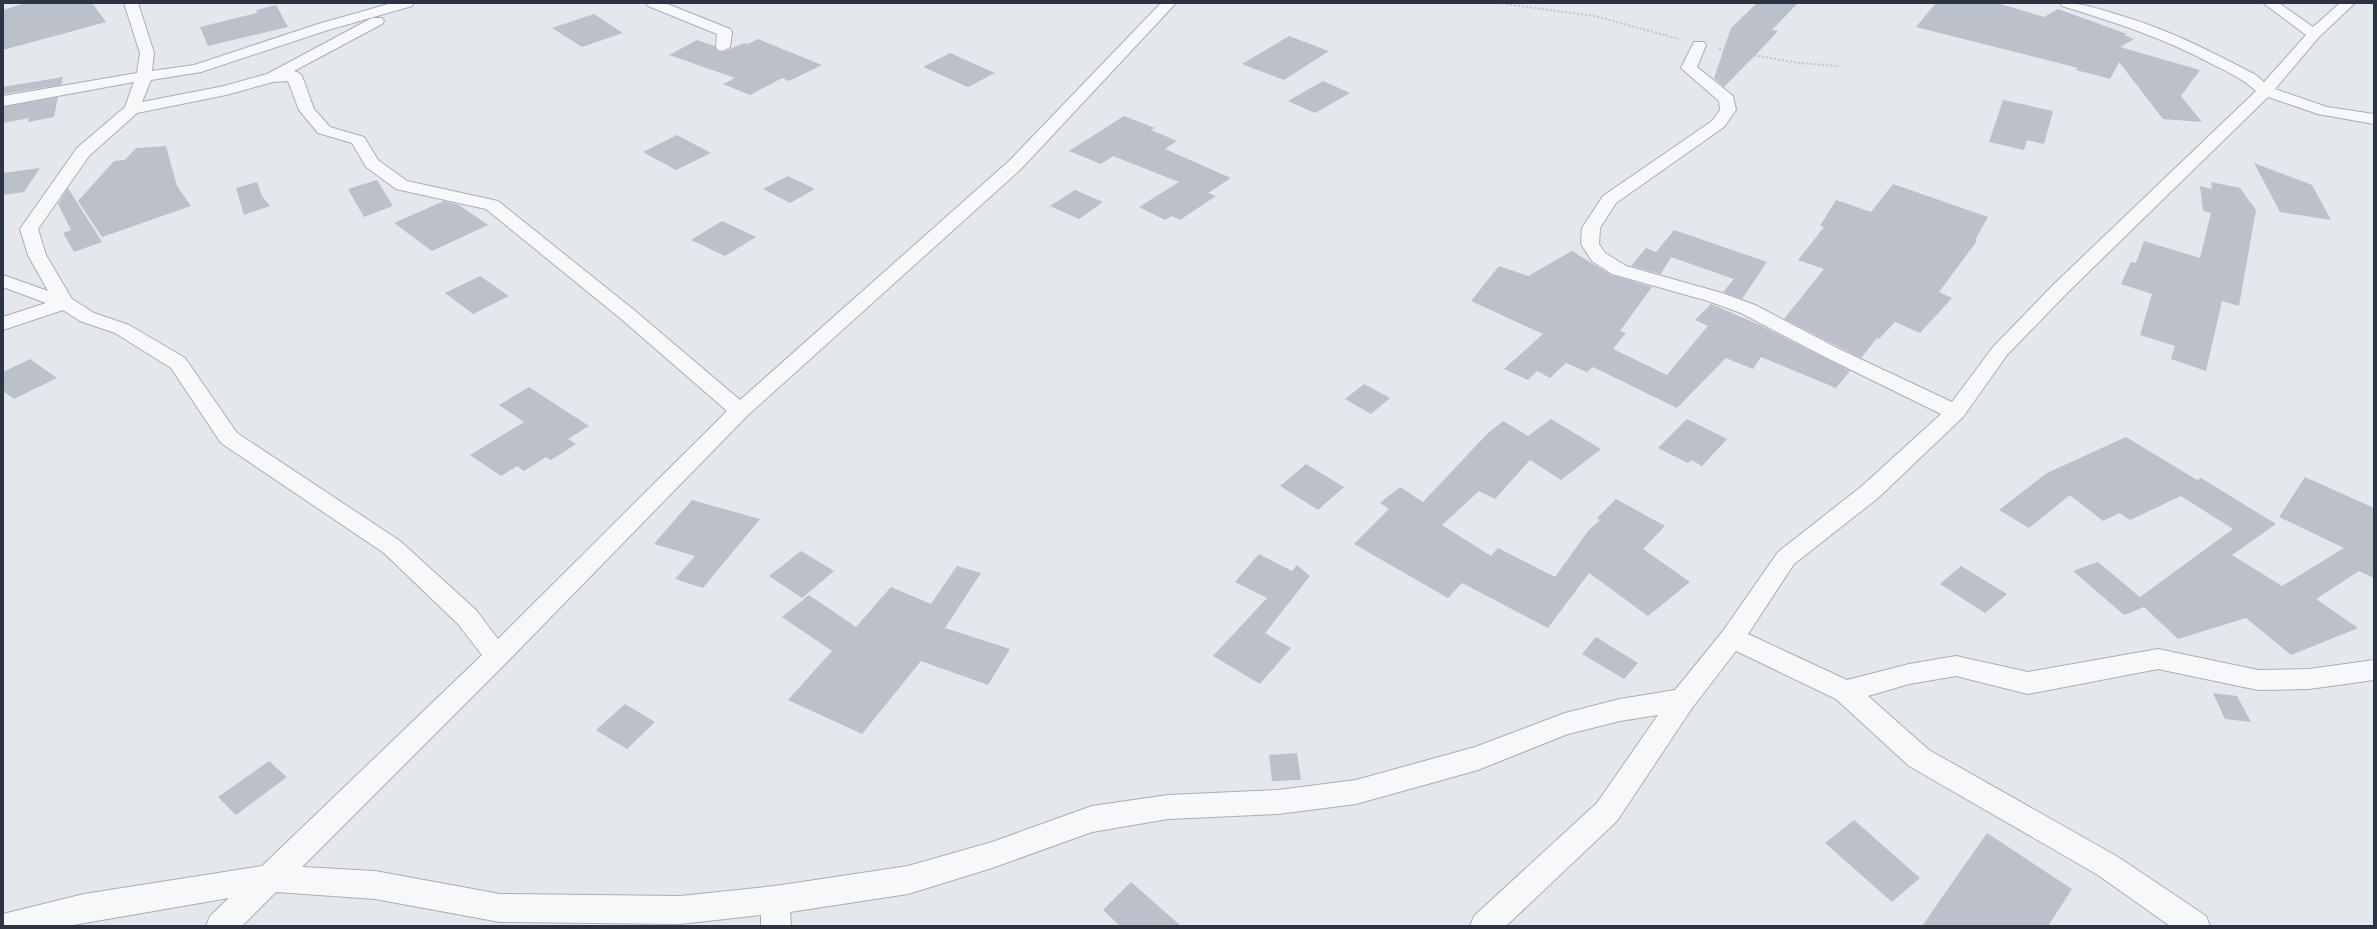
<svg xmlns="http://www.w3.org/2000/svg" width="2377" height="929" font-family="Barlow,sans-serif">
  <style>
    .building { fill: #bbc0ca }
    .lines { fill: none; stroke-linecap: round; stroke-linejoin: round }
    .minor-casing { stroke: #a9aeb7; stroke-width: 2 }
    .path { stroke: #c2c5cb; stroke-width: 2; stroke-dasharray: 2 2; stroke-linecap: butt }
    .minor { fill: #f7f8fa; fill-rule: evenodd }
  </style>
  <rect width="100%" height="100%" fill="#e4e7ec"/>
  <path class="building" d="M25 3H92L106 22 3 50V10Z
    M1757 3H1798L1772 30 1778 31 1768 42 1724 87 1714 78 1731 28Z
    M1936 3H1997L2044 17 2058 9 2127 34 2124 35 2134 39 2120 47 2200 70 2181 96 2202 122 2163 119 2119 62 2110 79 2076 70 2078 68 1916 27Z
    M276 5 288 27 208 46 200 27 257 13 256 10Z
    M594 14 623 33 582 47 552 28Z
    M1289 36 1329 51 1284 80 1242 64Z
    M758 39 822 65 789 81 782 78 750 95 723 84 735 78 669 55 697 40 715 46 717 51 723 52 744 43 748 44Z
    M950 53 995 73 968 87 923 67Z
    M63 77 61 85 3 94V87Z
    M1323 81 1350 93 1315 113 1288 101Z
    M58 97 54 117 28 122 29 118 3 123V107Z
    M2003 100 2053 111 2044 144 2027 140 2024 150 1989 142Z
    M1124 116 1155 128 1151 130 1177 141 1165 149 1231 178 1208 193 1216 196 1180 220 1172 216 1165 220 1139 207 1179 182 1113 156 1101 164 1069 151Z
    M677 135 711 153 676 170 643 152Z
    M166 146 177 186 191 206 102 237 78 201 114 161 125 160 136 148Z
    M2254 163 2312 185 2331 220 2280 212Z
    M40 168 24 192 3 195V173Z
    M788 176 815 189 790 203 763 189Z
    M377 180 393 206 364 217 348 189Z
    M257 182 262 196 270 206 244 215 236 188Z
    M2211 182 2240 188 2256 210 2239 306 2222 301 2206 371 2171 359 2175 346 2140 335 2152 294 2121 284 2131 262 2136 263 2144 241 2200 258 2211 213 2203 211 2200 186 2212 189Z
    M1893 184 1988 217 1975 240 1977 241 1939 292 1952 298 1920 333 1895 322 1879 339 1877 338 1861 358 1784 319 1824 269 1798 260 1824 227 1820 226 1836 200 1871 212Z
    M68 188 102 242 74 252 63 233 71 230 58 204Z
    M1075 190 1103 202 1079 219 1050 206Z
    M444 201 459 205 488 225 432 251 394 223Z
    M722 221 756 237 725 256 691 240Z
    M1674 230 1767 262 1742 299 1723 292 1734 279 1671 257 1661 274 1631 266 1646 248 1656 252Z
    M1572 251 1611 275 1652 287 1620 331 1626 333 1613 349 1667 375 1708 326 1695 320 1711 304 1760 325 1850 371 1836 388 1761 357 1753 369 1726 358 1677 408 1593 367 1587 372 1566 363 1550 378 1537 371 1528 380 1504 369 1543 334 1471 301 1499 266 1528 276Z
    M480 276 509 296 473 314 445 293Z
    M30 359 57 378 14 399 3 391V372Z
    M1364 384 1390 398 1371 414 1345 399Z
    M529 387 589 426 568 439 576 444 551 460 546 457 524 471 517 466 501 476 470 455 524 422 499 405Z
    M1551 419 1601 449 1561 480 1530 460 1495 499 1479 491 1442 525 1491 556 1498 548 1555 577 1588 531 1600 520 1597 518 1616 499 1665 526 1643 549 1690 582 1648 616 1589 573 1548 628 1462 583 1448 598 1354 544 1389 509 1380 503 1400 487 1423 502 1487 434 1503 421 1528 436Z
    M1687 419 1727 439 1702 466 1691 460 1688 463 1658 448Z
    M2126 437 2197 480 2201 478 2276 524 2232 555 2282 586 2344 548 2279 517 2305 477 2374 508V578L2359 571 2316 599 2358 628 2291 655 2246 618 2178 639 2144 607 2124 615 2073 571 2098 562 2140 597 2233 529 2181 496 2130 520 2120 513 2103 521 2070 495 2029 528 1999 510 2047 473Z
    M1306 464 1344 487 1318 510 1280 486Z
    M692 500 760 519 703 588 675 579 695 556 654 544Z
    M801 551 834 571 802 598 769 576Z
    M1259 554 1292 571 1297 565 1310 576 1265 633 1291 648 1260 684 1213 656 1267 598 1235 582Z
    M957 566 981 573 945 628 1010 649 988 685 921 661 862 734 788 700 832 651 782 617 809 595 856 627 891 587 931 604Z
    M1961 566 2007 594 1985 613 1940 584Z
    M1596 637 1638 663 1624 679 1582 654Z
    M2213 693 2237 696 2251 722 2225 719Z
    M625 704 655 722 627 749 596 730Z
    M1297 753 1301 780 1272 781 1269 755Z
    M269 761 287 777 236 815 218 797Z
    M1854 820 1920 878 1892 902 1825 843Z
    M1987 833 2072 889 2048 926H1922Z
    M1131 882 1181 926H1120L1103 910Z"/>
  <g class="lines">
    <defs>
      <path id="minor" d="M124 3H138L154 53 152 71 194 65 318 24 392 3H414L412 6 328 30 201 72 151 80 142 102 224 86 267 74 372 18H382L384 21 382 24 294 71 299 73 302 76 314 109 330 127 364 137 378 160 407 181 498 201 634 310 740 400 1009 161 1161 3H1176L1021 169 747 416 506 663 302 867 375 871 500 894 680 896 775 886 908 866 992 842 1092 806 1168 795 1278 790 1356 780 1475 747 1565 713 1620 699 1675 690 1723 631 1778 552 1862 486 1941 414 1825 357 1741 313 1708 301 1612 274 1592 261 1581 244 1582 228 1603 196 1712 121 1720 110 1719 101 1681 68 1694 42H1704L1706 45 1697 67 1733 96 1736 110 1724 127 1616 203 1600 228 1599 244 1605 253 1626 266 1722 293 1755 305 1839 349 1952 402 1993 347 2053 285 2256 91C2243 79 2228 72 2212 64 2164 38 2114 22 2062 6L2060 3C2084 3 2099 9 2122 16 2170 30 2212 52 2256 75L2264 82 2306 35 2263 3H2279L2313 27 2340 3H2355L2319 37 2275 89 2327 107 2374 114V124L2318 114 2268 97 2067 293 2007 355 1963 417 1878 498 1794 564 1748 634 1847 680 1909 664 1956 656 2028 672 2158 649 2258 670 2309 669 2374 660V680L2309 689 2258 690 2158 669 2028 694 1956 676 1909 684 1868 696 1929 750 2118 857 2206 916 2210 926H2170L2098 875 1909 766 1836 699 1736 651 1692 708 1617 821 1506 926H1470L1474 916 1597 803 1658 715 1620 721 1568 734 1478 770 1356 804 1278 814 1168 819 1092 832 992 868 908 894 790 912 791 926H761V915L680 924 500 922 375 899 276 892 242 926H206L210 916 229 898 67 926H3V914L84 894 262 866 482 655 458 624 384 553 221 443 171 368 115 333 80 321 63 310 3 330V317L46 303 3 287V275L48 291 28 255 20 229 77 148 125 107 134 82 3 106V96L137 73 140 53ZM288 81 299 110 318 133 352 143 366 167 396 189 486 209 620 318 727 411 498 639 476 610 400 541 237 433 185 358 129 325 94 313 72 299 46 255 38 229 89 156 137 113 226 95 273 82Z
        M646 3H665L730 29 732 32 730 47 723 51 718 50 716 47 717 34 648 6Z"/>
    </defs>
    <use href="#minor" class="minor-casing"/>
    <path class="path" d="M1498 3 1595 16 1679 39
      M1719 49 1799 63 1839 66"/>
    <use href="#minor" class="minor"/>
  </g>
  <rect width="2377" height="929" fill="none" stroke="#2b3445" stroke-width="8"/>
</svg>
